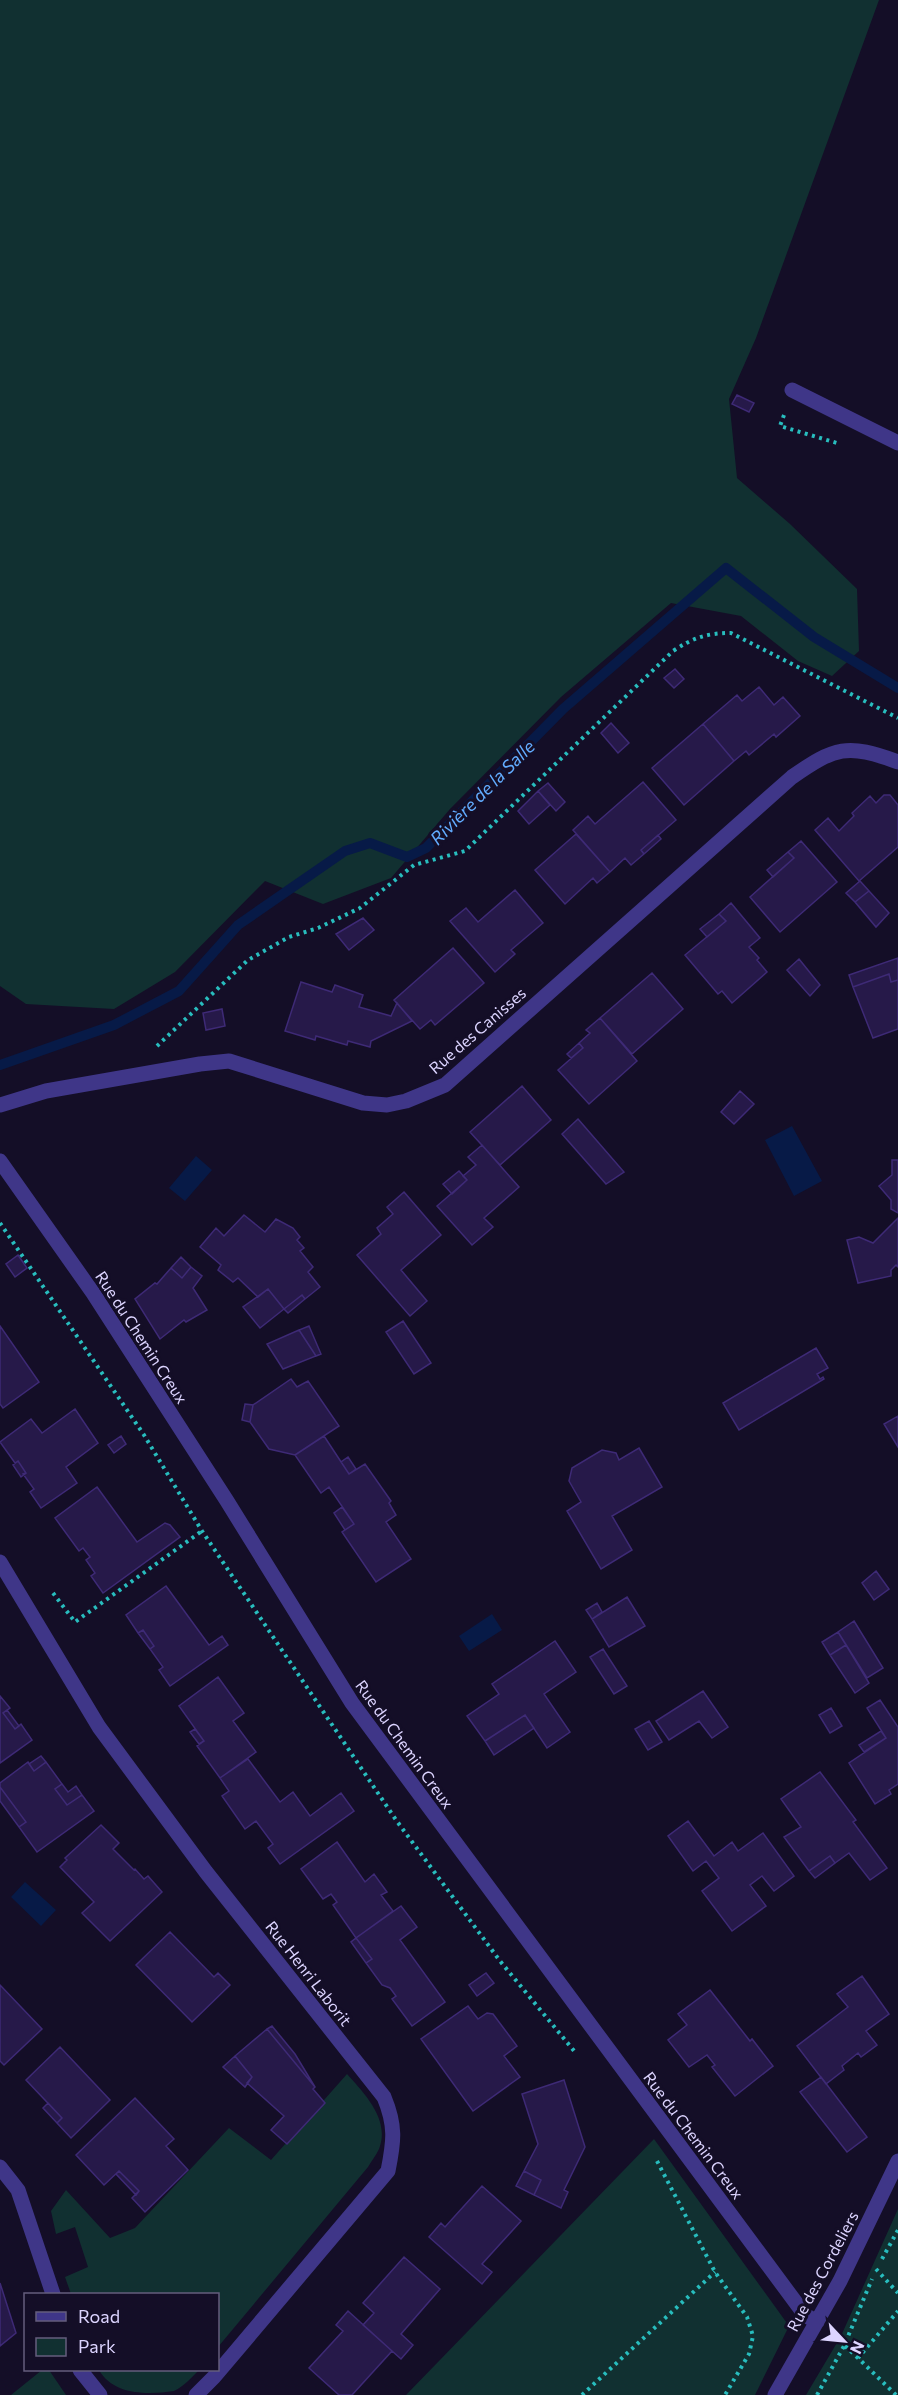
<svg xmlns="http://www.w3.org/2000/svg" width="898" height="2395" font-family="Commissioner,sans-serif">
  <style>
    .green { fill: #113031 }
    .water { fill: #071a47 }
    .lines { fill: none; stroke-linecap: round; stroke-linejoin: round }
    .stream { stroke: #071a47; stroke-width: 10 }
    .building { fill: #261949; stroke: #3e2a76; stroke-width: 1.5 }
    .path { stroke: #28bdbe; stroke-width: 4; stroke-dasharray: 3 4.5; stroke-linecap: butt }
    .minor { stroke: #3f3688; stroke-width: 15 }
    .labels { text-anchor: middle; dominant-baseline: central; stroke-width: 6; stroke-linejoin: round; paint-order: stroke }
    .street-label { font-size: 16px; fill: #dcd4ff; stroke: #140e27 }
    .water-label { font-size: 18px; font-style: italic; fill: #62acff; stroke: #140e27 }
  </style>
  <rect width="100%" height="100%" fill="#140e27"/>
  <path class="green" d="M0 0H879L756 338 729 399 737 478 790 524 857 589 859 651 832 676 798 661 741 616 671 603 561 697 450 809 391 878 323 904 265 881 175 972 114 1009 26 1004 0 986Z
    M347 2074C363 2092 389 2118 380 2146 378 2153 372 2160 368 2167L218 2347V2294H71L65 2277 88 2267 75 2227 56 2234 51 2211 66 2190 110 2238 135 2228 229 2128 271 2160Z
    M654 2139 789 2326 755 2395H406Z
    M898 2209V2395H806L841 2336Z
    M42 2370H49L66 2395H11Z
    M99 2370H199C192 2377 183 2387 174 2391 147 2395 113 2395 99 2370Z"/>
  <path class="water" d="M792 1126 822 1181 794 1196 765 1140Z
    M196 1156 212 1170 185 1201 169 1188Z
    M492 1614 502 1630 469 1651 459 1636Z
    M25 1882 56 1910 41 1926 11 1897Z"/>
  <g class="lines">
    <path class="stream" d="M0 1065 114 1025 179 991 238 925 345 851 370 843 407 857 426 848 563 709 726 568 814 637 898 688"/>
  </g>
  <path class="building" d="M737 395 754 403 749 412 732 404Z
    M675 669 684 679 674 688 664 678Z
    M759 687 774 705 783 697 800 716 776 737 774 734 749 755 746 751 734 761 703 724 737 695 742 701Z
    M611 723 629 743 618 753 601 733Z
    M703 724 734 761 684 805 652 768Z
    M643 782 676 820 641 850 644 854 631 865 625 858 610 872 573 830 588 816 595 824Z
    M548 783 565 802 556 811 538 791Z
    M538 791 550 805 529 824 518 811Z
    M884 795H890L898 805V847L859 881 815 830 828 818 839 831 854 816 852 813 870 796 876 803Z
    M576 834 610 872 597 883 593 878 565 904 535 870Z
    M658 835 661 839 644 854 641 850Z
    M801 841 837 882 780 932 750 897 794 858 788 852Z
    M788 852 794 858 773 877 767 870Z
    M860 881 869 891 855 902 846 893Z
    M515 890 543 923 511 950 515 954 495 972 450 921 466 908 478 922Z
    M869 891 889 913 876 927 855 902Z
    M731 903 760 938 749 947 759 958 757 960 767 972 732 1003 722 991 718 994 685 955 726 921 719 914Z
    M719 914 726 921 707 937 700 929Z
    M363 918 374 930 349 950 336 934Z
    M453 948 484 983 435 1025 431 1020 420 1029 394 1000Z
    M898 958V980L891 982 889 974 853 987 849 975Z
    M799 959 820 985 810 996 787 970Z
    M652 973 683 1009 632 1054 600 1018Z
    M889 974 891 982 898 980V1029L873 1038 853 987Z
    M301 982 332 992 335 985 363 995 359 1007 391 1016 397 1003 412 1021 371 1041 370 1047 348 1041 347 1045 316 1036 315 1040 285 1031Z
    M222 1009 225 1026 206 1030 203 1013Z
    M600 1018 637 1061 589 1104 558 1070 583 1048 579 1043 590 1033 586 1030Z
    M579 1043 583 1048 571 1058 567 1054Z
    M522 1086 551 1120 500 1165 470 1132Z
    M740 1091 754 1104 734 1124 721 1112Z
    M578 1119 624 1172 606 1184 562 1134Z
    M482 1145 519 1187 484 1218 493 1227 472 1245 437 1206 467 1180 463 1176 476 1165 468 1157Z
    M892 1160H898V1213L891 1209V1200L879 1186 892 1175Z
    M459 1171 467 1180 452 1194 443 1184Z
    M404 1192 441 1235 401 1270 427 1301 410 1316 357 1255 381 1234 377 1228 393 1214 387 1207Z
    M244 1215 265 1232 276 1219 293 1228 300 1237 297 1240 304 1248 300 1251 313 1267 308 1272 320 1287 305 1299 302 1295 284 1309 268 1289 258 1297 238 1278 233 1282 218 1270 221 1265 200 1247 216 1228 224 1236Z
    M898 1218V1267L896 1265 891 1270V1276L858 1283 847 1240 859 1237 873 1243Z
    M18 1255 27 1268 15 1277 6 1264Z
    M181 1257 191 1267 182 1278 171 1268Z
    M191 1267 202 1276 193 1288 207 1310 186 1322 184 1320 160 1339 135 1299 155 1283 157 1284 171 1268 182 1278Z
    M268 1289 284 1309 260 1328 243 1307Z
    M302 1295 305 1299 288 1313 284 1309Z
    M403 1321 431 1363 414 1374 386 1332Z
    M0 1326 39 1382 3 1408 0 1404Z
    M309 1326 321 1354 316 1356 299 1330Z
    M299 1330 316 1356 283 1369 267 1344Z
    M816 1348 828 1368 817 1374 820 1379 823 1377 824 1379 739 1430 723 1403Z
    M291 1379 297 1387 308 1381 339 1426 295 1455 269 1449 250 1422 253 1405Z
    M245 1404 253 1405 250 1422 242 1420Z
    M75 1409 98 1443 66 1467 77 1483 41 1508 30 1492 34 1489 23 1474 26 1473 18 1461 15 1463 0 1442 31 1419 42 1433Z
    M898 1416V1447L884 1424Z
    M121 1436 126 1444 114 1453 108 1445Z
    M324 1436 349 1474 365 1464 391 1501 389 1503 396 1515 386 1522 411 1559 376 1582 342 1532 354 1524 329 1487 321 1493 295 1455Z
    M639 1448 662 1487 612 1516 632 1550 601 1569 567 1511 581 1502 569 1481 572 1468 602 1450 616 1453 619 1460Z
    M348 1457 356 1469 349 1474 341 1462Z
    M18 1461 26 1473 21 1477 13 1465Z
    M97 1487 137 1542 165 1523 170 1525 180 1537 103 1593 91 1576 95 1573 86 1560 90 1557 83 1548 79 1551 55 1518Z
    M342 1507 354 1524 345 1530 334 1513Z
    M876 1571 889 1589 874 1600 862 1583Z
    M166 1586 209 1645 222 1636 228 1645 170 1686 159 1670 163 1667 150 1649 154 1646 143 1630 138 1633 126 1615Z
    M627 1597 645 1626 609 1647 592 1619Z
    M597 1603 602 1612 592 1619 586 1610Z
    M854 1621 883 1668 867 1678 838 1632Z
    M143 1630 154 1646 150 1649 138 1633Z
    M838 1632 846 1645 830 1655 822 1642Z
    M555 1641 576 1672 544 1694 570 1732 547 1748 525 1715 485 1741 467 1716 499 1694 492 1684Z
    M846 1645 869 1683 855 1693 830 1655Z
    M603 1649 627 1686 614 1694 590 1657Z
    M218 1677 244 1713 233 1721 256 1752 220 1778 197 1746 204 1741 179 1706Z
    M703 1691 728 1727 712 1738 699 1721 669 1740 656 1721Z
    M0 1696 10 1708 3 1713 15 1729 21 1724 32 1740 0 1763Z
    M880 1700 898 1727V1784L889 1790 891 1794 875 1804 849 1763 886 1738 867 1708Z
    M831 1708 842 1726 830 1733 819 1715Z
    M7 1710 19 1726 15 1729 3 1713Z
    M525 1715 534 1728 494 1755 485 1741Z
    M649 1721 662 1742 648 1750 635 1729Z
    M195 1729 204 1741 199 1744 190 1732Z
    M881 1731 886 1738 864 1752 859 1745Z
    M41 1756 46 1762 34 1771 29 1764Z
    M248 1759 280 1802 293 1792 310 1816 341 1793 354 1811 280 1864 268 1848 273 1844 256 1821 245 1829 222 1796 229 1791 220 1778Z
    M28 1762 34 1771 46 1762 62 1784 55 1789 67 1805 82 1795 94 1811 37 1852 19 1827 26 1822 0 1787V1783Z
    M820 1772 856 1820 853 1822 887 1868 870 1880 849 1853 835 1863 830 1856 809 1871 784 1837 801 1827 781 1799Z
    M62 1784 68 1792 76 1786 82 1795 67 1805 55 1789Z
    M0 1787 26 1822 19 1827 0 1801Z
    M688 1821 714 1856 732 1842 738 1851 763 1833 794 1876 774 1891 762 1876 750 1885 766 1906 732 1931 702 1891 719 1878 706 1861 693 1871 668 1836Z
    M101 1825 119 1843 113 1849 134 1870 135 1869 144 1879 148 1876 162 1892 110 1941 82 1913 94 1902 60 1867 67 1860 65 1858Z
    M337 1842 365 1882 374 1874 387 1892 381 1895 393 1911 356 1938 333 1905 337 1902 331 1894 323 1899 301 1869Z
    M830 1856 835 1863 815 1878 809 1871Z
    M401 1906 417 1927 400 1940 445 2002 412 2026 392 1999 396 1996 390 1988 382 1985 366 1963 372 1959 356 1938Z
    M170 1932 214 1977 218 1973 230 1985 192 2022 136 1965Z
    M356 1938 372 1959 366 1963 351 1942Z
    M486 1973 494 1983 477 1996 469 1985Z
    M862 1976 889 2014 866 2031 877 2045 861 2057 858 2053 842 2066 844 2070 826 2084 797 2046 848 2007 837 1994Z
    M0 1985 42 2029 4 2065 0 2061Z
    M710 1990 750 2041 752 2039 773 2066 735 2096 712 2067 715 2065 707 2055 689 2067 668 2040 687 2025 678 2014Z
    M468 2006 478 2019 487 2013 493 2014 517 2046 504 2056 520 2077 473 2111 421 2039Z
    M272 2026 295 2054 315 2087 267 2029Z
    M267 2029 315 2087 313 2089 325 2103 287 2144 271 2130 284 2116 247 2083 252 2077 235 2056Z
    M60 2047 110 2100 71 2138 57 2123 62 2118 26 2080Z
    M235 2056 252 2077 245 2087 223 2067Z
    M821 2077 867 2137 847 2152 800 2092Z
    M564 2080 585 2147 564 2190 568 2192 561 2208 534 2195 541 2180 524 2171 538 2144 522 2094Z
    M135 2098 174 2139 166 2146 188 2170 145 2212 132 2198 139 2191 119 2171 104 2185 76 2155Z
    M48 2103 62 2118 57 2123 43 2108Z
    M119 2171 139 2191 136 2195 116 2174Z
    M524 2171 541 2180 534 2195 516 2186Z
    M482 2186 521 2221 482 2264 492 2272 482 2284 429 2237 441 2223 445 2227Z
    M404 2257 440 2289 401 2334 413 2345 401 2359 363 2325 374 2313 363 2303Z
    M0 2283 16 2333 0 2346Z
    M348 2311 392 2351 352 2395H339L309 2368 343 2331 336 2325Z"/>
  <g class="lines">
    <path class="path" d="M784 415 780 426 837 443
      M157 1046 248 960 289 937 318 928 360 908 414 865 465 851 673 651C693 638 706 633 731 633L898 718
      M0 1223 144 1435 202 1531 396 1820 500 1961 575 2052
      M53 1593 75 1622 202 1531
      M657 2161 715 2272 747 2317 753 2336 749 2354 725 2395
      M882 2259 898 2230
      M876 2269 898 2293
      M845 2346 858 2358
      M582 2395 715 2272
      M817 2395 844 2346 872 2279
      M896 2395 858 2358 898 2311"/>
    <path class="minor" d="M792 390 898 443
      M0 1105 46 1091 200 1064 229 1061 363 1103 387 1105 406 1101 445 1085 792 777C835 747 847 743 898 762
      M0 1161 93 1293 227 1501 352 1703 805 2315 817 2322
      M0 1562 99 1727 206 1872 384 2097C396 2126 394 2141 388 2171L214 2377 196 2395
      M0 2167 18 2190 53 2294
      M80 2370 100 2395
      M775 2395 840 2281 898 2161"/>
  </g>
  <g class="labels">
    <g class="street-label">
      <text transform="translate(477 1030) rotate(-41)">Rue des Canisses</text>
      <text transform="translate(142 1337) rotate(57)">Rue du Chemin Creux</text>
      <text transform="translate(405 1744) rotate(54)">Rue du Chemin Creux</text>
      <text transform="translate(309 1973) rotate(52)">Rue Henri Laborit</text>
      <text transform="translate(694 2135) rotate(53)">Rue du Chemin Creux</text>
      <text transform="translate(822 2271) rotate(-62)">Rue des Cordeliers</text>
    </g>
    <g class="water-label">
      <text transform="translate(482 792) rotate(-45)">Rivière de la Salle</text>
    </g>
  </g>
  <rect x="24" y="2293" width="195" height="78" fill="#140e27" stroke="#645d7d" stroke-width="1.5"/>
  <rect x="36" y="2312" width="30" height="9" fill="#3f3688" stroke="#645d7d" stroke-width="1.5"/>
  <text x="78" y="2323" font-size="18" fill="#dcd4ff">Road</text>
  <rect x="36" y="2338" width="30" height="18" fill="#113031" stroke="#645d7d" stroke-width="1.5"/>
  <text x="78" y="2353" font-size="18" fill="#dcd4ff">Park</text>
  <g transform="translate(844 2341) rotate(116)" stroke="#140e27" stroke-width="4.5" paint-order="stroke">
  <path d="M0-4.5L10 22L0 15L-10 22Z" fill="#dcd4ff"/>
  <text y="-9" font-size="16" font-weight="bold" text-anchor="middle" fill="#dcd4ff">N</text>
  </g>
</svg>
